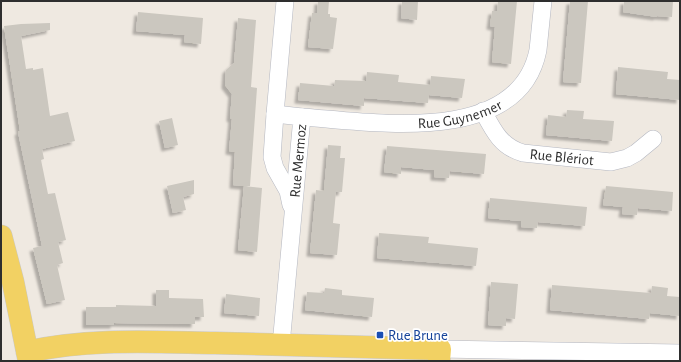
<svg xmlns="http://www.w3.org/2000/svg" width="681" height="362" font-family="'Alegreya Sans',sans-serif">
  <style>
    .building { fill: #cbc7bf; filter: url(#shadow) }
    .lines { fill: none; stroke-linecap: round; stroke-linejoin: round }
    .minor-casing { stroke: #b4b7c1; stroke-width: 18 }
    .major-casing { stroke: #c9c9c9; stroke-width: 23 }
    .minor { stroke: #fff; stroke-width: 17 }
    .major { stroke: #f2d163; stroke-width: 22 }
    .transit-dot { fill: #1a4fb4; stroke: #fff; stroke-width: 1.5 }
    .labels { text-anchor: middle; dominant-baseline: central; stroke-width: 3.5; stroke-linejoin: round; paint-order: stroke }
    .street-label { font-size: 15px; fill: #2e2e2e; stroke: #fff }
    .transit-label { font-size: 15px; fill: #164399; stroke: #fff; text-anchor: start }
  </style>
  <defs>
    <filter id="shadow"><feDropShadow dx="-3.5" dy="3.5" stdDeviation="1" flood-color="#0004"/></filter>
  </defs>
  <rect width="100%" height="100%" fill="#efe9e1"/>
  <path class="building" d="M318 1H329L328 14H330V17L337 18 333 49 308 47 312 13H317Z
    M402 1H418L417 20 401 18Z
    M498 1H517L511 64 492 62 495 27 490 26 492 11H497Z
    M570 1H588L581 83 563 82Z
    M624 1H673L672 17 657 16V17L623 12Z
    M138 12 203 18 201 44 184 42 185 35 136 31Z
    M238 18 256 20 251 87 257 88 250 186H244L262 188 257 252 238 250 244 186 233 185 235 152 229 151 232 119 230 118 232 94 225 85 226 70 234 63Z
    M50 23V30L21 36 26 69 33 68V70L43 68 50 116 68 112 75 141 42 149 44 159 41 160 48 194 55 193 66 240 58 242 63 263 57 265 65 300 47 304 33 248 42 246 18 132 20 131 4 26 21 24Z
    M618 67 668 72 667 79 680 80V100L616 94Z
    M367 72 399 75 398 82 430 85 428 103 364 98V106L298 100 300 83 334 86 335 80 366 81Z
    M431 76 465 79 462 98 429 95Z
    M567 110 584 111 583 119 614 121 612 141 546 135 548 115 566 117Z
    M172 118 178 145 165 148 159 121Z
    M328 145 341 146 340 158H345L342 192H336L333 223 340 224 337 255 310 253 316 190 324 191Z
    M387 146 486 154 484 174 450 171 449 178 434 177V170L401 167V174L384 172Z
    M194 180V194L183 197 186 210 173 213 167 186Z
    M606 186 673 192 672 211 638 208 637 215 622 214 623 207 603 205Z
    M490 198 587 207 585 226 538 222 537 228 521 227V221L488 218Z
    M379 233 429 237 428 243 478 248 476 266 377 258Z
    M491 282 518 284 515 319 506 318V326L488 325Z
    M552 285 651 293 652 286 668 288 667 296 680 297V316L650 313 649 319 550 310Z
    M325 288 342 290V295L374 298 372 317 305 310 307 292 324 293Z
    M156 290H169V298L203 299 204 317H195V324L114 323V325H86V307H116V305L156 306Z
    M226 294 260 298 259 316 224 313Z"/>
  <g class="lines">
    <defs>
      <g id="minor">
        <path id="s1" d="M483 111C493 130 501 147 523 153L611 162 627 158 636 153 653 139"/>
        <path d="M275 114 272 157 275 168 288 191 291 205"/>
        <path id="s2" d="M302 117C372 122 519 147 538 50L543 1"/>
        <path id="s3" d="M281 345 302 117 275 114 285 1"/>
        <path d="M440 349 680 353"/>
      </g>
      <path id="major" d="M1 236 13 282 29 361
        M27 352C88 338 153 342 215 343 290 345 365 347 440 349L439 361"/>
    </defs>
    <use href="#minor" class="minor-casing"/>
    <use href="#major" class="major-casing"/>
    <use href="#minor" class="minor"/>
    <use href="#major" class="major"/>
  </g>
  <rect class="transit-dot" x="376" y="331" width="8" height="8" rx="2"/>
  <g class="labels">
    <g class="street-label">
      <text stroke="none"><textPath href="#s2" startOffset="159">Rue Guynemer</textPath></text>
      <text stroke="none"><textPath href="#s1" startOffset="99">Rue Blériot</textPath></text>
      <text stroke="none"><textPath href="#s3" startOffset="185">Rue Mermoz</textPath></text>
    </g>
    <g class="transit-label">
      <text x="388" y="335">Rue Brune</text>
    </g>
  </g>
  <rect width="681" height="362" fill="none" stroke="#2e2e2e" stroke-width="4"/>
</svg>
